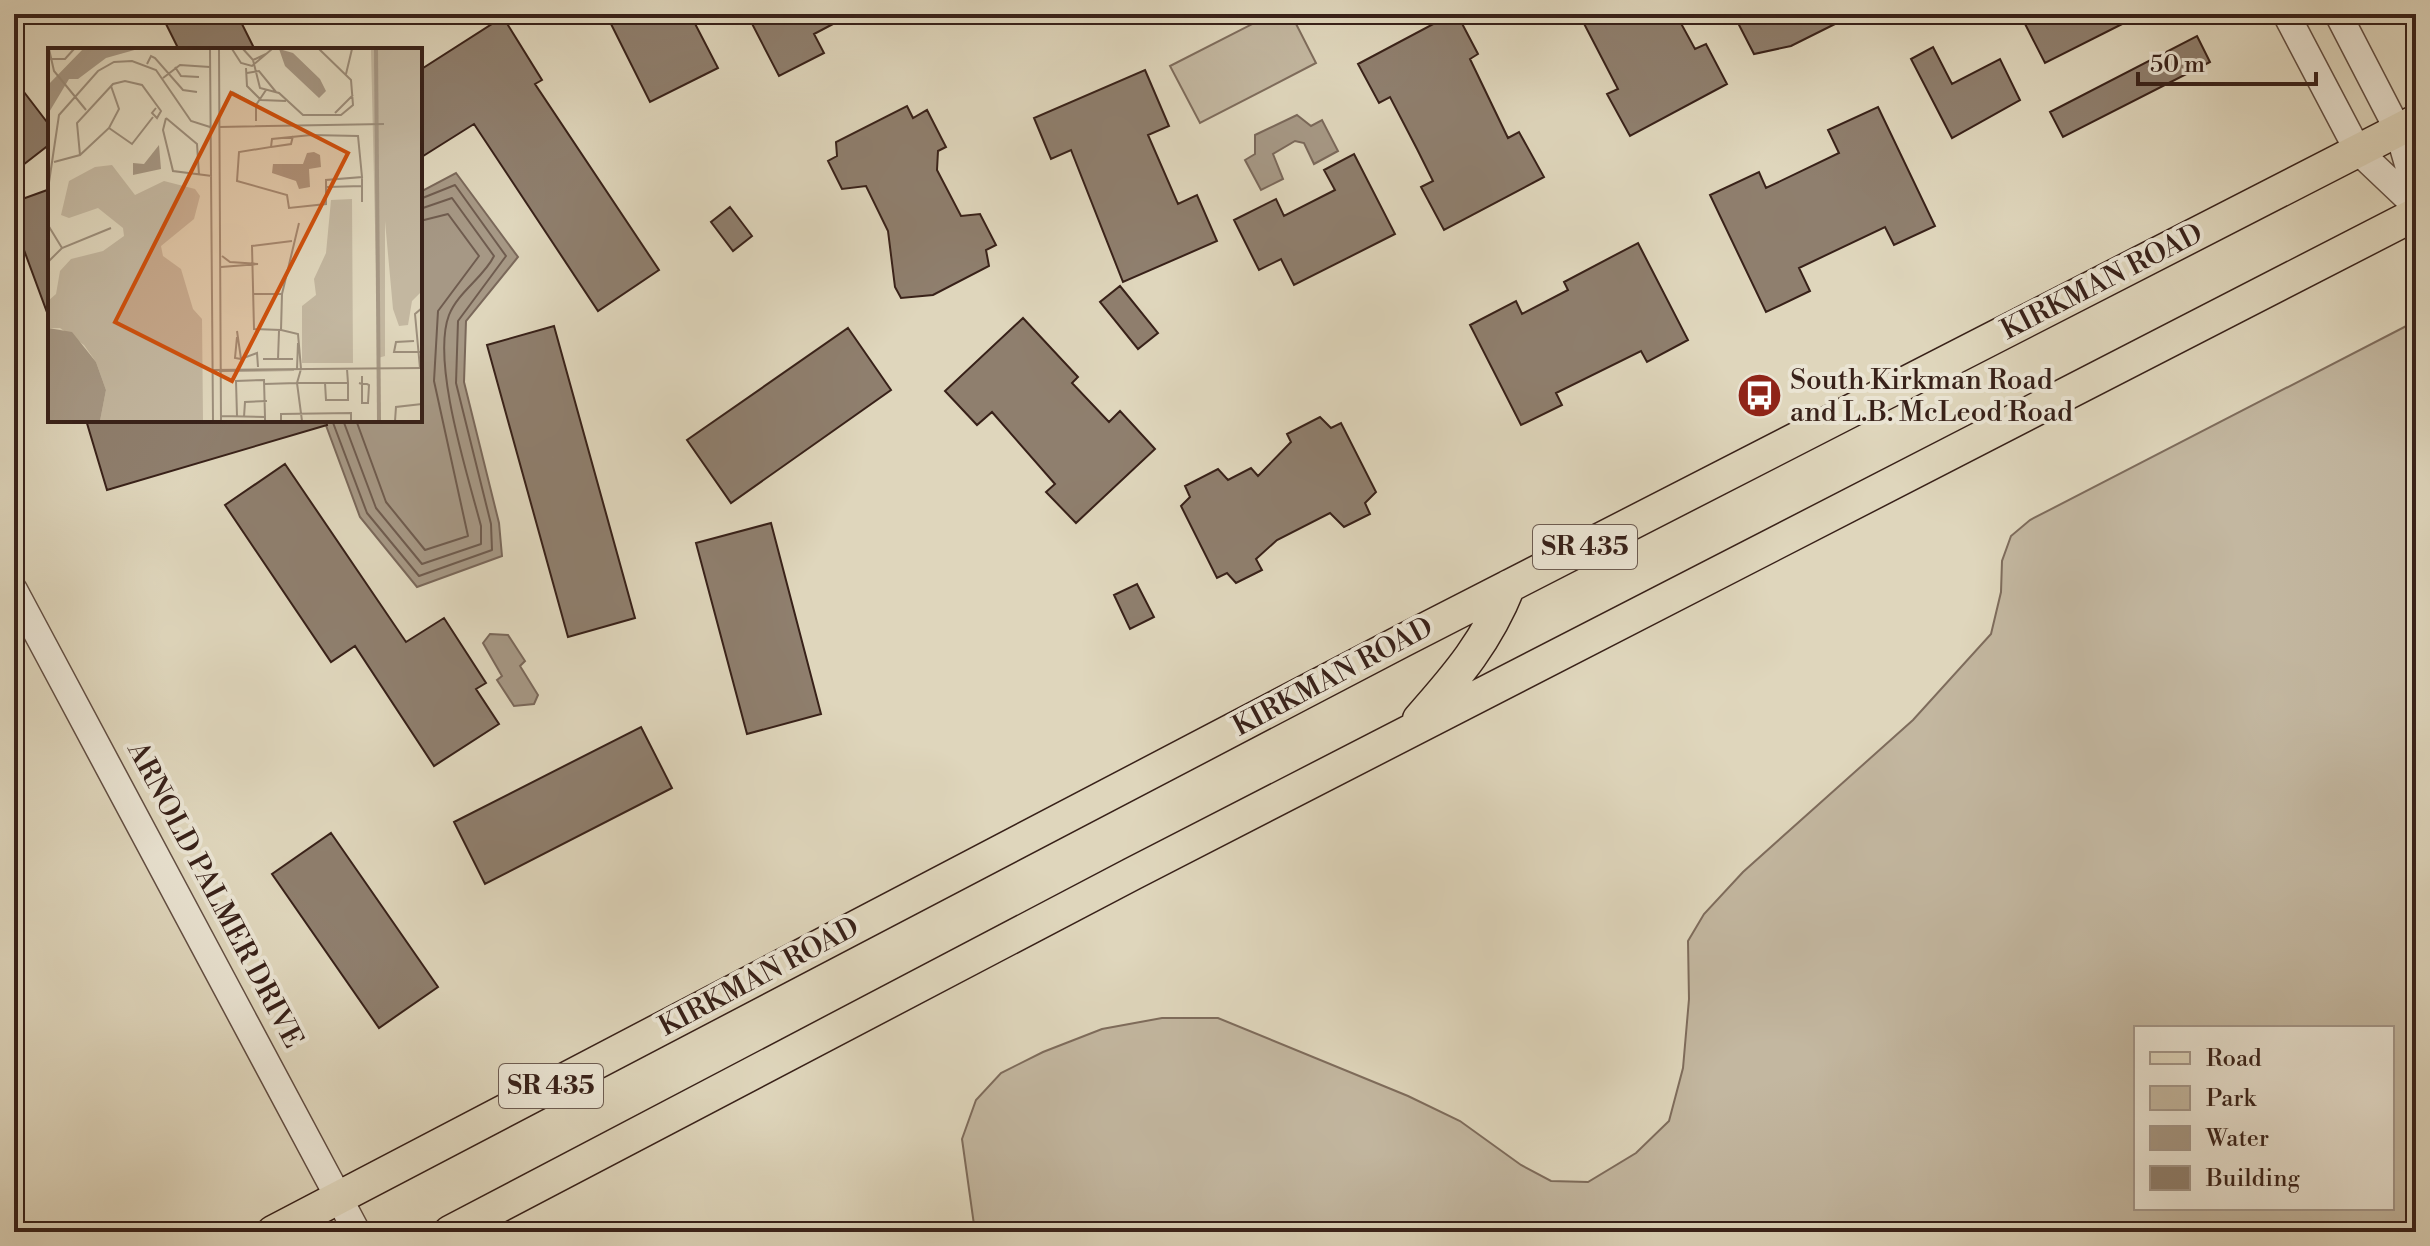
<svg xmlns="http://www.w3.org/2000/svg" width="2430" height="1246" font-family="'Libre Bodoni',serif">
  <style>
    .green { fill: #c3b7a0; stroke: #7e6c5c; stroke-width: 2; fill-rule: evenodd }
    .water { fill: #a69885; stroke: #7a685a; stroke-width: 2 }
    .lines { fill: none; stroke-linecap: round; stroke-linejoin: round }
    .shore { stroke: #6f5c4f; stroke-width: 2 }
    .building { fill: #8f7f6e; stroke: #382119; stroke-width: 2 }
    .minor-casing { stroke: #624e42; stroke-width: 29 }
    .major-casing { stroke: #382119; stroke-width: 35 }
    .minor { stroke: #eae4d3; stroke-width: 26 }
    .major { stroke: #dfd6bc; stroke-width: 32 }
    .labels { text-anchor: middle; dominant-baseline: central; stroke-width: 8; stroke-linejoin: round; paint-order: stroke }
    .shield { fill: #eae4d3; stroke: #6d5c51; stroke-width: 2 }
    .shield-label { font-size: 26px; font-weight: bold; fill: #382119 }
    .street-label { font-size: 28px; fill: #382119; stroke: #eae4d3 }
    .poi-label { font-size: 28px; fill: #382119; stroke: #eae4d3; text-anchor: start }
    .inset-river { fill: none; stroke: #a69885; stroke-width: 4 }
    .inset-road { fill: none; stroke: #9c8e7b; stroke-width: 2 }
    .view { fill: #ce510e; fill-opacity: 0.15; stroke: #ce510e; stroke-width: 4 }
    .inset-edge { fill: none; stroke: #382119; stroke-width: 4 }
  </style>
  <rect width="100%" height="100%" fill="#dfd6bc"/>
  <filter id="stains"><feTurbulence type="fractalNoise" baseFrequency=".0025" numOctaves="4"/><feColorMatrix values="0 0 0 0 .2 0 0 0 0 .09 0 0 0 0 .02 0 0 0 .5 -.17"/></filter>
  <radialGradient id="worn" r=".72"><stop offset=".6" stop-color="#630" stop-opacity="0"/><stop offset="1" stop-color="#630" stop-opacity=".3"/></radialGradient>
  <path class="green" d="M1272 14H1291L1316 63 1200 123 1170 66Z
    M2416 321V1232H975L962 1139 976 1100 1001 1073 1043 1052 1102 1029 1162 1018H1218L1408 1096 1460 1121 1521 1165 1551 1181 1588 1182 1636 1153 1669 1121 1683 1068 1689 999 1688 941 1704 914 1743 872 1913 720 1991 634 2001 592 2002 561 2011 536 2030 520ZM2136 1028H2392V1208H2136Z"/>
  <path class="water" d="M1297 115 1311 126 1322 120 1338 151 1314 164 1304 143 1295 141 1273 154 1283 179 1261 190 1245 160 1255 154V135Z
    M456 173 518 257 466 321 464 382 499 523 502 556 417 587 360 517 324 420H420V192Z
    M490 634 508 635 525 661 520 666 538 695 534 704 514 706 497 680 502 676 483 643Z"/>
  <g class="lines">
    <path class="shore" d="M332 420 367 513 419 576 492 550 491 524 456 383 458 321 506 256 455 185 420 199
      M343 420 376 508 422 564 481 544V526C468 476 431 362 449 315 458 292 484 277 494 256L452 198 420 209
      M356 420 386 502 425 550 468 536 434 381 438 311 479 256 448 214 420 221"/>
  </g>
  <path class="building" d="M161 14H237L255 50H179Z
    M606 14H690L718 68 650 102Z
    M747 14H852L814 34 824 53 779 76Z
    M1452 14H1457L1478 54 1470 59 1508 138 1519 132 1544 177 1444 230 1421 187 1433 181 1417 149 1390 97 1379 103 1358 64Z
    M1579 14H1660L1664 23 1677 16 1695 49 1706 44 1727 84 1630 136 1607 94 1618 89Z
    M1746 14H1855L1791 46 1754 54 1738 23 1747 19Z
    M2035 14H2142L2045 63 2023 20Z
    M503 17 542 80 535 84 659 270 598 311 474 124 420 158V70Z
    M2197 36 2210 62 2063 137 2050 112Z
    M1933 47 1952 84 2000 59 2020 100 1952 138 1911 59Z
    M1145 70 1169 126 1148 135 1178 204 1197 195 1217 241 1123 282 1071 150 1051 159 1034 118Z
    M14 79 50 126V144L14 172Z
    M907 106 913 118 927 110 946 147 938 151 937 170 961 216 980 214 996 245 986 250 989 266 933 295 901 298 895 287 888 231 866 186 842 189 828 161 837 156 836 142Z
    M1878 107 1935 226 1894 245 1885 227 1799 268 1810 291 1766 312 1710 195 1759 172 1766 188 1839 153 1828 130Z
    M1354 154 1395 234 1294 285 1281 259 1259 270 1234 220 1276 199 1284 216 1335 190 1324 170Z
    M50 189V315H48L14 223V202Z
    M730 207 752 236 733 251 711 222Z
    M1638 243 1688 340 1647 362 1641 351 1556 393 1562 405 1521 425 1470 325 1516 301 1522 314 1568 290 1564 282Z
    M1120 286 1158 333 1138 349 1100 302Z
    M1023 318 1078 377 1072 383 1109 422 1120 411 1155 449 1076 523 1046 492 1055 484 992 412 977 425 945 391Z
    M554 326 635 618 568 637 487 345Z
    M848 328 891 390 731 503 687 440Z
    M1320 417 1331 428 1341 423 1376 492 1365 503 1370 514 1344 527 1330 513 1277 540 1256 559 1262 570 1236 583 1227 573 1217 578 1181 506 1190 497 1185 486 1218 469 1228 480 1251 468 1258 476 1291 442 1287 434Z
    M86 420H326L327 425 107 490Z
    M285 464 406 642 444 618 486 683 476 689 499 724 434 766 355 646 331 662 225 505Z
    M771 523 821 714 747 734 696 543Z
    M1137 584 1154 617 1130 629 1114 595Z
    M641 727 672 788 485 884 454 822Z
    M331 833 438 987 379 1028 272 874Z"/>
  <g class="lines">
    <defs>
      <path id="minor" d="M2286 14 2358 151 2416 206
        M2338 14 2398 130 2416 192
        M14 590 357 1232"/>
      <path id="major" d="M1419 719C1458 675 1487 641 1509 586
        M273 1232 1402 641 2416 121
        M450 1232 1132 874 2416 214"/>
    </defs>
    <use href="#minor" class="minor-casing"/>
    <use href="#major" class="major-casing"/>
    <use href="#minor" class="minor"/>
    <use href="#major" class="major"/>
  </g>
  <defs>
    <symbol id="bus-disc" viewBox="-11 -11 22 22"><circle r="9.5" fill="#8f2418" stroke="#eae4d3"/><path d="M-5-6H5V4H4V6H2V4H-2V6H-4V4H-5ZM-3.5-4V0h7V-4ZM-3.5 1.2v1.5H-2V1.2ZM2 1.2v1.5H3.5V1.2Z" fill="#fff"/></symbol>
  </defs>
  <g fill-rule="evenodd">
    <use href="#bus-disc" x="1734" y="370" width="51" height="51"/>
  </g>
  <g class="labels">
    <g class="shield">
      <rect x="1533" y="525" width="104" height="44" rx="6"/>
      <rect x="499" y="1064" width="104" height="44" rx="6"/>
    </g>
    <g class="shield-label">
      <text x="1585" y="547">SR 435</text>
      <text x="551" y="1086">SR 435</text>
    </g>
    <g class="street-label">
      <text transform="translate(2102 282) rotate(-27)">KIRKMAN ROAD</text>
      <text transform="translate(1333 677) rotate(-28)">KIRKMAN ROAD</text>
      <text transform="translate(215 895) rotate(62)">ARNOLD PALMER DRIVE</text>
      <text transform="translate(759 977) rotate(-28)">KIRKMAN ROAD</text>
    </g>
    <g class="poi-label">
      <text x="1790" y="380">South Kirkman Road<tspan x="1790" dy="32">and L.B. McLeod Road</tspan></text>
    </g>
  </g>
  <g transform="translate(48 48)">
    <rect width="374" height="374" fill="#dfd6bc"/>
    <path d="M323 1H374V243L364 253 360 277 351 278 345 261 337 173V308L330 310ZM64 117 87 147 116 133 147 141 152 148 146 171 113 198 115 208 133 221 145 261 154 271 155 373H52L58 342 48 314 36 297 12 280H0V253L8 246 12 223 23 211 55 203 76 188 75 180 50 160 21 170 13 167 21 133 47 119ZM304 151 305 315H254V258L268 247 266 231 278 205 283 152Z" fill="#c3b7a0"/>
    <path d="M35 1H90L58 10 30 31H21L0 66V37ZM231 1 245 5 272 31 278 43 271 50 237 18ZM111 97 113 121 85 127V115L96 116ZM266 104 272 107 273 119 261 121 262 139 251 141 248 133 224 125 225 116H255L259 105ZM0 280 24 284 48 314 58 342 52 373H0Z" fill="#a69885"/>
    <path class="inset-river" d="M328 1 331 373"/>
    <path class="inset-road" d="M1 1 6 23 38 62M162 1 165 373M171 1 173 373M184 1 193 15 204 18 224 1M195 1 205 12 218 6M2 11H17L26 1M205 12 212 40 231 45 255 67H293L305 57 303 32 271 1M99 16 103 8 107 10 135 42 149 44M127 19 133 28 151 29M198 20 199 38 213 52 238 53M199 25 211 23 228 44M298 26 304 1M115 30 132 17 162 19M184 44 208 57M287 65 305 47M118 70 115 82 125 123 164 128M118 70 149 96 151 127M208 73V57L218 42M171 79 336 76M61 80 84 96 105 69M263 87 310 88 314 129 278 132V156L241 160 239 147 189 133 191 104 223 99 224 91ZM223 99 243 96 245 88M32 107 29 75 65 36 77 33 94 37 113 63 109 70 104 65 108 60M6 114 32 107 61 80 71 61 63 38M314 129V154M279 139 314 138M0 141 11 67 50 23 66 14 84 13 108 22 143 73 162 79M0 177 14 200M0 214 14 200 63 180M173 219 210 216 182 214 174 208M205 246H234M233 282 206 281 204 198 244 193M189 283 193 311 209 305 210 319M189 289 187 310 193 311M366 293 348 294 346 304H374M215 311H245M230 311 231 283M372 320 367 266 374 260M249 321 250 295M165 322 374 320M171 323 246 322M277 335 278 352H300V335M311 335 314 336H319L321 337 320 355H314V328M216 336 249 335 253 321 250 286 233 282 234 246 251 175M173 368 217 369V373M189 368 188 333 216 332 217 369M196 369 197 354 219 353M233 373V366L303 365V373M254 373 249 335H300L299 321M347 373 348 359 374 356"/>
    <path class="view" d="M183 45 300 105 184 333 67 274Z"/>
    <rect width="374" height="374" class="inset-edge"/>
  </g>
  <rect width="2430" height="1246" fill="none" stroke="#dfd6bc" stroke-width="48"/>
  <rect x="16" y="16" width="2398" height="1214" fill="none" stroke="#382119" stroke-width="4"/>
  <rect x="24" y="24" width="2382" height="1198" fill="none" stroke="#382119" stroke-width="2"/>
  <rect x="2134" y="1026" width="260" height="184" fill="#eae4d3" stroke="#a39689" stroke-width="2"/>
  <rect x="2150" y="1052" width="40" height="12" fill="#dfd6bc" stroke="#a39689" stroke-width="2"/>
  <text x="2206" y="1066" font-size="24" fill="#382119">Road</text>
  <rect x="2150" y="1086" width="40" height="24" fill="#c3b7a0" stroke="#a39689" stroke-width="2"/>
  <text x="2206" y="1106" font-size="24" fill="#382119">Park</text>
  <rect x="2150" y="1126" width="40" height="24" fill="#a69885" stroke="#a39689" stroke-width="2"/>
  <text x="2206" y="1146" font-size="24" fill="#382119">Water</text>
  <rect x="2150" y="1166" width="40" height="24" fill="#8f7f6e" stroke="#a39689" stroke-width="2"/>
  <text x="2206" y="1186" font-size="24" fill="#382119">Building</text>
  <path d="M2138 72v12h178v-12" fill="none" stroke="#382119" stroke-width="4"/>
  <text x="2150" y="72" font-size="24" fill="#382119" stroke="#eae4d3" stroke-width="6" paint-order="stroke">50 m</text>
  <rect width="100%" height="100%" filter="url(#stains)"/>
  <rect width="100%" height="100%" fill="url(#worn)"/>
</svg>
